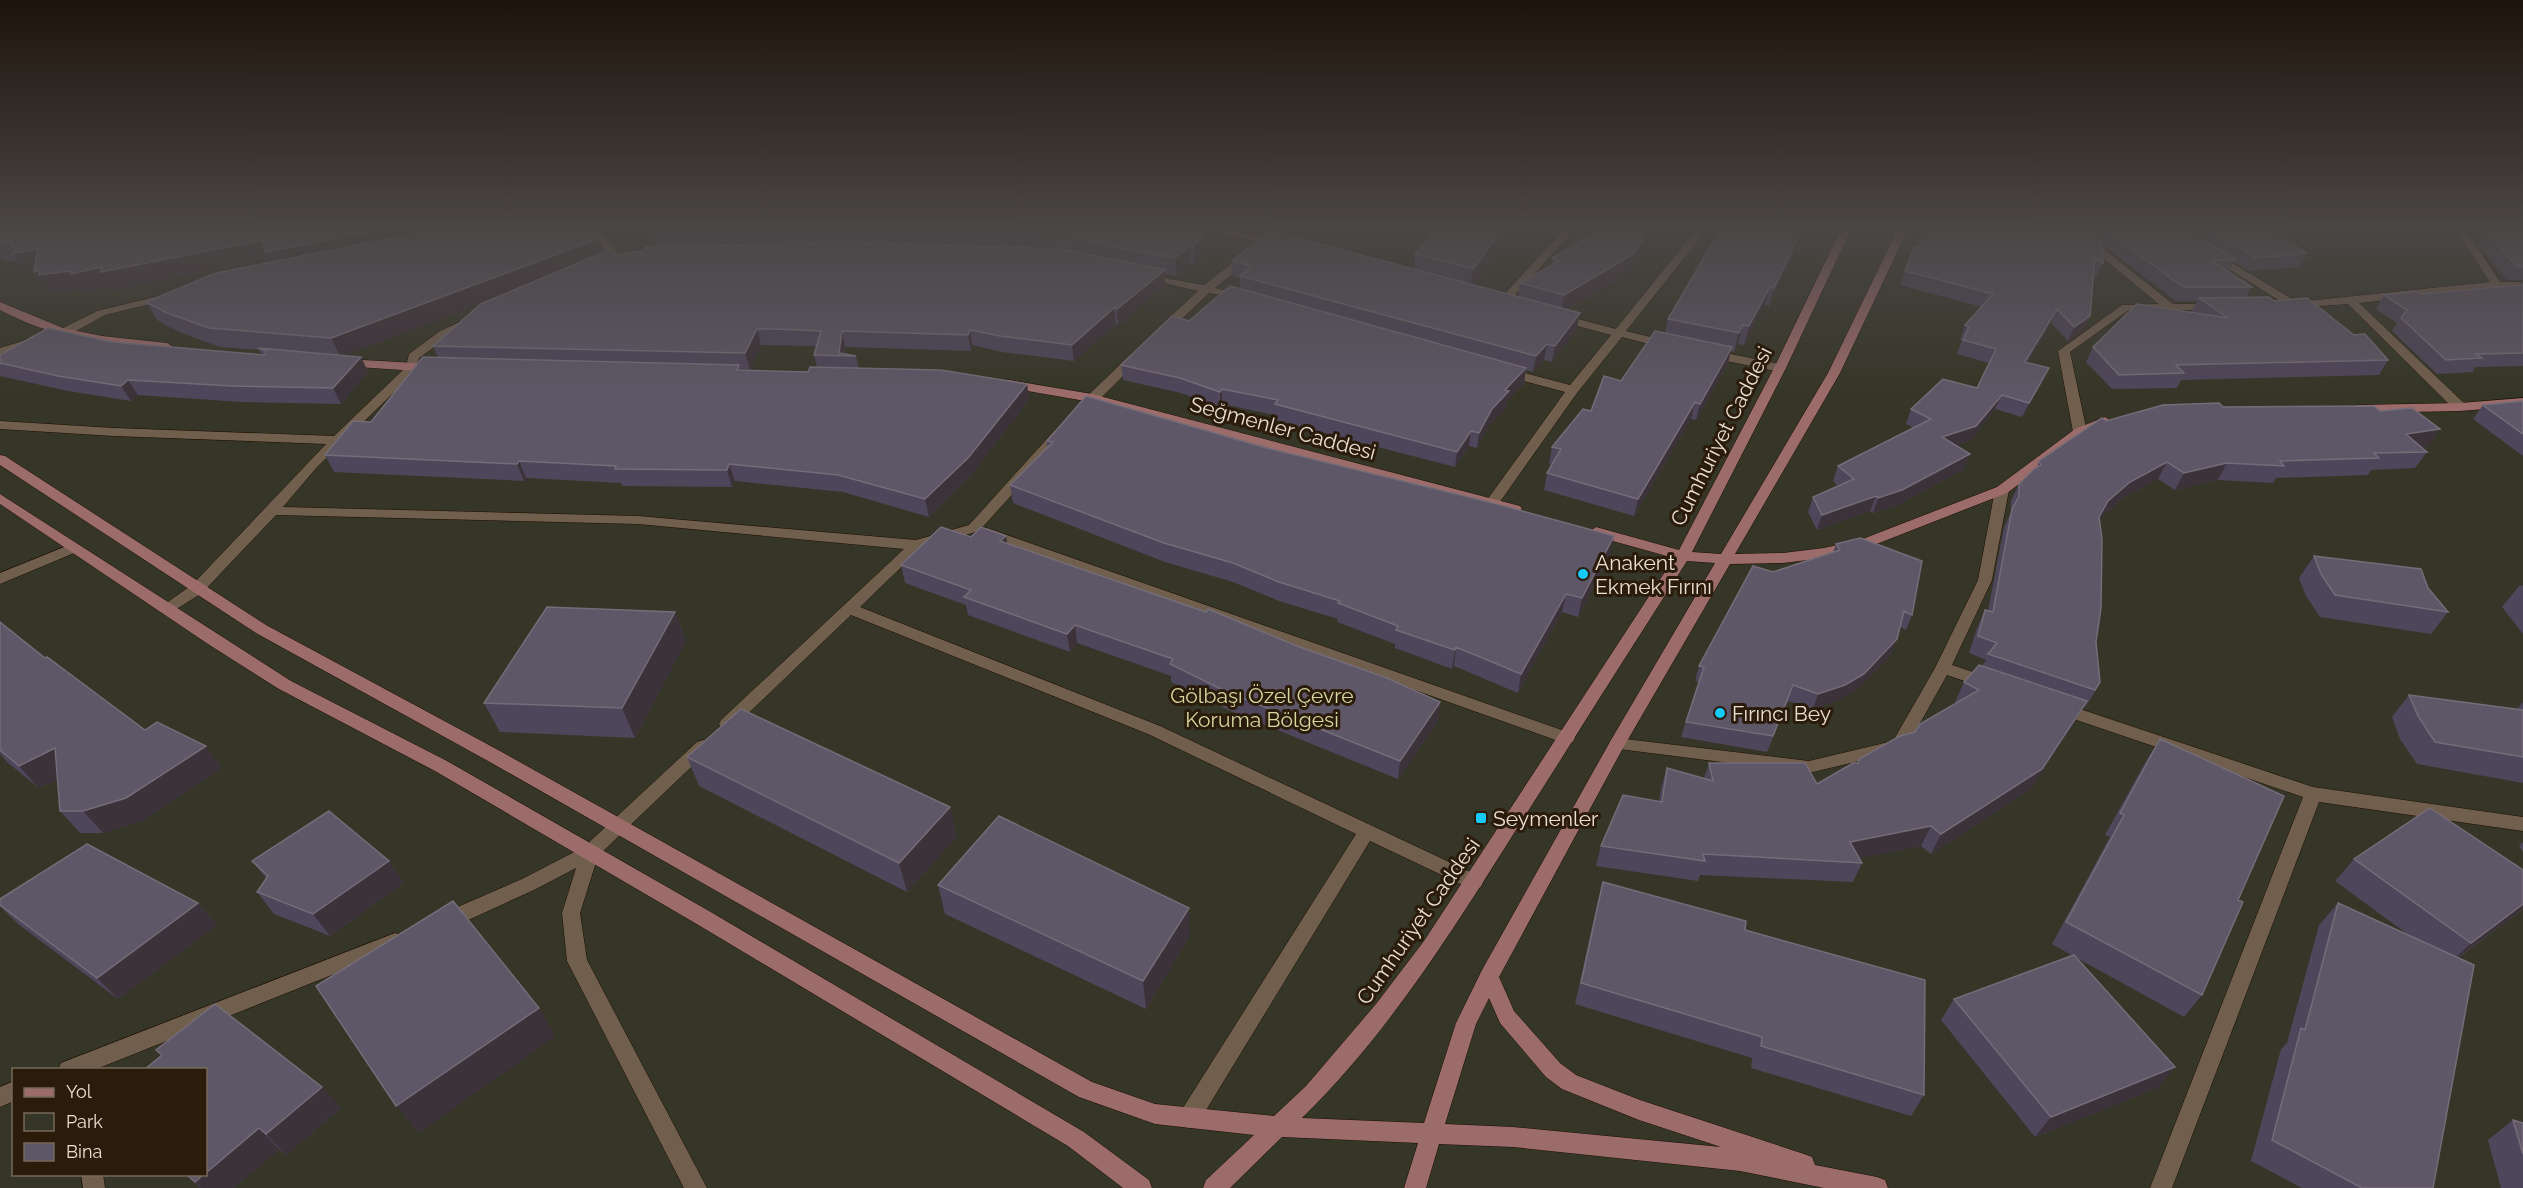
<svg xmlns="http://www.w3.org/2000/svg" width="2523" height="1188" font-family="Raleway,sans-serif">
  <style>
    .green { fill: #353627; fill-rule: evenodd }
    .lines { fill: none; stroke-linecap: round; stroke-linejoin: round }
    .street-casing { stroke: #1c0d01; stroke-width: 1 }
    .secondary-casing { stroke: #1c0d01; stroke-width: 1 }
    .street { fill: #715f4d; fill-rule: evenodd }
    .secondary { fill: #9b6c6a; fill-rule: evenodd }
    .wall { fill: #4e465a; fill-rule: evenodd }
    .shaded-wall { fill: #3c3239 }
    .building { fill: #5e5767; stroke: #746c78; stroke-width: 1.5 }
    .poi-dot { fill: #16cafb; stroke: #2a1b0a; stroke-width: 2 }
    .labels { text-anchor: middle; dominant-baseline: central; stroke-width: 6; stroke-linejoin: round; paint-order: stroke }
    .street-label { font-size: 21px; fill: #e8ded3; stroke: #2a1b0a }
    .poi-label { font-size: 21px; fill: #e8ded3; stroke: #2a1b0a; text-anchor: start }
    .park-label { font-size: 21px; fill: #d4d7a0; stroke: #2a1b0a }
  </style>
  <rect width="100%" height="100%" fill="#342514"/>
  <path class="green" d="M0 227H2523V1188H0ZM14 1070H206V1174H14Z"/>
  <g class="lines">
    <defs>
      <path id="street" d="M587 227H598L621 256V260H613Z
        M1200 227H1220L1268 237 1285 227H1298L1261 251 1215 288 1245 295V299L1209 293 1166 334H1158V328L1198 291 1143 278V274L1204 285 1260 242 1205 230Z
        M1566 227H1577L1506 305H1498V301Z
        M1698 227H1709L1626 331 1671 342V348L1667 349 1622 337 1577 393 1497 506H1487L1485 503 1487 500 1565 392 1502 375 1500 372 1502 369 1506 368 1570 385 1611 335 1555 320V316L1559 314 1616 329Z
        M2065 227H2076L2173 304H2212L2218 307 2212 310H2129L2070 352 2087 432 2080 436 2073 432 2058 351 2122 305 2159 304Z
        M2454 227H2464L2500 282H2523V288H2497L2359 303 2465 404 2466 407 2465 410H2455L2348 304 2291 308 2208 256 2213 253 2217 254 2297 302 2490 282Z
        M167 294 171 295V299L105 315 69 335 0 356V348L61 329 97 311Z
        M466 319 472 323 470 325 448 337 419 358 416 371 317 467 283 507 638 516 916 540 969 525 1055 430H1065L1067 433 1065 436 979 531 921 548 860 607 1160 726 1481 877 1483 882 1481 887 1474 890 1467 887 1370 841 1197 1125 1189 1128 1181 1125 1178 1118 1181 1111 1356 834 1148 734 851 615 733 728H721L719 724 721 720 904 549 638 524 276 515 202 593 167 615 159 610 162 606 192 585 326 444 114 436 0 429V421L114 428 334 436 406 367 409 354 440 331Z
        M1711 350 1780 364 1786 368 1780 372 1707 357 1705 354Z
        M1136 352 1142 356 1140 359 1088 411H1078L1077 408 1078 405 1132 353Z
        M2002 486 2009 490 1992 580 1952 665 1994 679 1996 683 1994 687 1988 689 1947 675 1905 750 1809 773 1611 748 1609 744 1611 740 1617 738 1809 761 1893 741 1935 668 1978 580 1995 490Z
        M987 528 1573 734 1575 738 1573 742 1567 744 1561 742 982 536 980 533 982 530Z
        M74 543 81 548 79 551 0 584V573Z
        M2062 703 2313 787 2523 817V831L2319 802 2172 1188H2150L2303 797 2056 713 2054 709 2056 705Z
        M703 740 709 742 711 746 709 750 598 856 580 913 587 960 707 1188H684L567 961 562 913 576 868 536 889 453 927 446 929 439 927 437 921 439 915 522 879 584 847 697 742Z
        M395 933 402 935 405 941 402 947 94 1070H58L61 1063Z
        M14 1081V1101L0 1107V1087Z
        M81 1174H103L105 1188H83Z"/>
      <path id="secondary" d="M1842 227H1852L1786 368 1692 552 1721 554 1828 373 1899 227H1909L1840 373 1735 554 1783 553 1824 548 1860 540 1997 487 2075 429 2105 417 2111 421 2085 435 2007 493 1869 547 1824 558 1783 563 1730 564 1623 748 1499 977 1514 1011 1560 1063 1576 1075 1640 1100 1804 1154 1812 1157 1815 1165 1877 1177 1885 1180 1888 1188H1824L1740 1171 1513 1147 1439 1144 1426 1188H1404L1418 1143 1282 1137 1230 1188H1203L1206 1180 1254 1135 1155 1124 1079 1097 488 761 256 633 0 465V455L5 456 266 625 500 751 1092 1082 1155 1104 1274 1116 1306 1086 1376 1004 1424 941 1674 558 1591 535 1589 532 1596 527 1679 550 1774 368ZM1687 561 1715 563 1611 740 1482 970 1456 1023 1424 1123 1302 1118C1386 1036 1449 936 1511 838 1570 745 1628 653 1687 561ZM1489 998 1500 1023 1546 1077 1562 1089 1639 1120 1721 1147 1513 1127 1445 1124 1476 1024Z
        M0 302 63 328 102 336 167 343 173 347 167 351C109 345 52 338 0 310Z
        M346 359 433 364 439 368 433 372 342 366V360Z
        M1009 380 1092 394 1520 506 1522 509 1515 513 1091 402 1005 387 1003 384 1005 381Z
        M2523 398V406L2460 411 2357 413 2351 409 2357 405 2460 403Z
        M0 494 291 681 447 761 709 911 1084 1132 1149 1180 1152 1188H1123L1068 1146 695 923 435 771 279 689 208 644 0 504Z"/>
    </defs>
    <use href="#street" class="street-casing"/>
    <use href="#secondary" class="secondary-casing"/>
    <use href="#street" class="street"/>
    <use href="#secondary" class="secondary"/>
  </g>
  <path class="wall" d="M0 227H585L598 239 603 253 614 255 644 251 654 247 650 234 651 233 643 227H1213L1214 241 1194 265 1190 264 1176 276 1165 274V285L1118 325 1116 324 1074 361 1002 352 972 345 971 351 845 347V354L856 356 859 368 1027 384 1029 400 971 475 929 517 843 492 735 481 732 487 622 486 621 483 526 478 524 481 334 472 325 455 371 422 438 357 433 346 492 299 344 355 361 357 368 372 341 404 241 402 138 395 131 401 68 391 0 376V355L112 342 262 355 259 350 220 347 179 332 157 320 146 302 270 262 269 259 112 290 110 286 82 292 80 289 51 293 49 289 46 290 34 272V270L25 271 18 261H3L0 256ZM761 345 816 346 814 355 817 367 808 372 741 370 740 369H750Z
    M1516 227 1473 285 1518 297 1520 283 1551 266 1552 258 1586 238 1578 236 1579 227H1656L1643 246 1641 256 1628 273 1567 310 1577 329 1552 362 1544 360 1533 372 1526 370 1524 383 1507 400V406L1490 424 1477 448 1469 446 1455 467 1274 420V415L1222 404 1220 407 1181 393 1123 380 1121 365 1240 289V279L1232 276V261L1414 269 1415 254Z
    M1806 227 1769 306 1765 305 1744 345 1738 344 1734 352 1731 351 1728 363 1696 420 1691 419 1634 516 1544 490 1547 473 1552 465 1549 464 1552 447 1591 411 1621 381 1665 333 1668 319 1724 231Z
    M1924 227H2084L2086 229 2087 227H2263L2307 253 2300 267 2248 271 2234 262 2228 272 2252 287 2246 297 2274 301 2354 335 2388 360 2379 375 2181 380 2177 388 2112 389 2086 362 2093 347 2192 312H2191L2197 301H2176L2101 244 2103 263 2096 277 2094 275 2090 316 2083 330 2068 341 2051 323 2028 362 2042 383 2022 417 1995 409 1970 441 1956 445 1970 454 1964 469 1896 506 1873 513 1870 511 1817 530 1808 512 1813 497 1838 486 1833 481 1838 466 1914 428 1906 424 1911 409 1977 388 1989 363 1957 354 1962 340H1960L1965 325 1982 307 1900 285 1905 271 1918 248Z
    M2474 227H2523V366L2475 367 2473 372 2437 374 2392 331 2397 323 2376 309 2384 295 2421 294 2520 285 2523 280H2507L2478 245 2483 237Z
    M2523 401V456L2473 419 2483 405Z
    M2223 407 2380 411 2428 446 2421 447 2427 452 2415 468 2371 470 2368 475 2276 478 2273 483 2218 480 2175 490 2158 479 2121 499 2099 519 2096 642 2100 682 2090 700 2085 707H2084L2075 721 2031 789 1931 854 1921 846 1859 858 1862 863 1853 882 1700 875 1698 881 1596 866 1601 846 1659 801 1661 788 1667 768 1704 778 1709 763 1817 784 1857 763 1859 759 1915 732 1957 703 1955 702 1964 682 1982 666 1986 660 1969 653 1977 628 1985 610 1988 611 2004 527 2011 512V501L2019 484 2037 468 2039 461 2106 421Z
    M1047 441 1610 555 1578 617 1562 612 1518 693 1454 666 1452 669 1395 648V644L1337 622 1338 619 1279 601 1233 582 1165 562 1013 503 1010 485 1047 448Z
    M1006 536 1007 544 1297 646 1440 702 1438 721 1398 779 1228 710 1171 682V676L1077 643 1070 652 968 615 966 605 905 583 901 565Z
    M1836 544 1912 615 1906 630 1900 627 1891 655 1858 689 1839 700 1813 709 1788 701 1767 752 1681 737 1699 682 1695 681 1699 666 1773 572 1833 553Z
    M2314 556 2428 588 2448 612 2431 634 2320 617 2306 596 2299 578Z
    M2520 585 2523 586V634L2502 607Z
    M675 612 686 641 635 738 500 732 484 703Z
    M0 622 45 658 145 730 222 768 144 820 103 833H80L60 811 58 779 39 788 8 763 0 754Z
    M2409 695 2517 709 2523 702V783L2417 764 2400 739 2392 717Z
    M2160 739 2238 900 2202 995 2184 1017 2075 957 2175 1067 2157 1088 2035 1137 1941 1020 1954 999 2073 956 2052 944 2110 837 2105 835 2146 761Z
    M687 757 957 836 907 892 699 786Z
    M2523 842V852L2519 846Z
    M2354 859 2523 909 2458 958 2433 1188H2302L2251 1161 2281 1049 2287 1043 2319 925 2338 903 2410 936 2335 881Z
    M252 861H389L404 883 330 936 274 914 257 892 266 878Z
    M1603 882 1745 930 1924 1095 1911 1116 1751 1068 1752 1058 1575 1004 1597 904Z
    M938 885 1190 936 1146 1009 945 914Z
    M0 899 198 903 217 925 118 999 18 924 0 906Z
    M156 1050 341 1108 286 1155 279 1149 234 1188H201L185 1174H206L161 1056Z
    M2513 1120 2523 1123V1188H2501L2488 1140Z"/>
  <path class="shaded-wall" d="M395 227H491L275 270 269 259 112 290 110 286 82 292 80 289 51 293 49 289 46 290 34 272 40 270 102 267 263 240Z
    M1210 227H1213L1214 241 1194 265 1193 247Z
    M1504 227H1516L1470 289 1473 269Z
    M1647 227H1656L1643 246 1641 256 1628 273 1561 313 1564 295 1641 237Z
    M1803 227H1806L1769 306 1774 288Z
    M598 239 604 257 341 357 331 338Z
    M1189 246 1190 264 1176 276 1175 258Z
    M16 247 38 249 49 267 25 271 13 253H14L11 248Z
    M1165 270V285L1118 325 1117 309Z
    M1770 287 1765 305 1744 345 1749 326Z
    M1114 308 1116 324 1074 361 1072 345Z
    M2057 309 2051 323 2019 376 2025 362Z
    M1580 313 1577 329 1552 362 1555 346Z
    M2090 316 2083 330 2068 341 2074 327Z
    M1743 325 1738 344 1734 352 1739 333Z
    M757 329 761 345 750 369 745 353Z
    M970 330 972 345 971 351 968 335Z
    M842 331 845 347 844 355 839 353Z
    M1547 344 1544 360 1533 372 1536 356Z
    M1732 347 1728 363 1696 420 1700 404Z
    M361 357 368 372 341 404 333 388Z
    M1526 368 1524 383 1507 400V406L1490 424 1477 448 1479 433 1492 409 1505 390Z
    M2049 368 2042 383 2022 417 2029 403Z
    M128 380 138 395 131 401 121 386Z
    M1027 384 1029 400 971 475 929 517 925 499Z
    M1222 389V404L1220 407V392Z
    M2002 395 1995 409 1970 441 1936 452 1942 437Z
    M1695 402 1691 419 1634 516 1638 499Z
    M2440 429 2428 446 2395 451 2406 434Z
    M1471 431 1469 446 1455 467 1457 452Z
    M1970 454 1964 469 1896 506 1873 513 1878 498Z
    M519 461 526 478 524 481 517 464Z
    M2167 462 2158 479 2121 499 2100 518 2090 535 2108 501 2130 482Z
    M2227 463 2218 480 2175 490 2184 473Z
    M729 464 735 481 732 487 727 470Z
    M1876 496 1870 511 1817 530 1822 515Z
    M1006 536 1009 554 1000 541Z
    M1614 536 1610 555 1578 617 1582 598Z
    M1566 594 1562 612 1518 693 1521 674Z
    M675 612 686 641 635 738 622 708Z
    M1075 625 1077 643 1070 652 1067 634Z
    M1897 639 1891 655 1858 689 1839 700 1813 709 1818 694Z
    M1456 647 1454 666 1452 669 1455 650Z
    M2087 701 2075 721 2031 789 1931 854 1941 834Z
    M1440 702 1438 721 1398 779 1400 761Z
    M206 746 222 768 144 820 103 833 83 811Z
    M55 748 75 771 39 788 19 766Z
    M950 807 957 836 907 892 899 863Z
    M1931 826 1921 846 1841 862 1850 842Z
    M389 861 404 883 330 936 313 914Z
    M198 903 217 925 118 999 97 978Z
    M2523 904V909L2449 964 2471 943Z
    M1189 908 1190 936 1146 1009 1143 981Z
    M539 1008 556 1036 419 1133 396 1106Z
    M2175 1067 2157 1088 2035 1137 2051 1117Z
    M322 1087 341 1108 286 1155 266 1134Z
    M259 1128 279 1149 234 1188H202L195 1182 204 1174H206V1173Z"/>
  <path class="building" d="M0 227H395L265 252 263 240 101 272 102 267 70 274 71 271 39 275 40 270 34 272 38 249 13 253 16 247 11 248 13 242 0 243Z
    M448 227H584L598 239 331 338 209 328 167 313 146 302 216 273Z
    M654 227H1210L1193 247 1189 246 1175 258 1059 236 840 229 650 234Z
    M1439 227H1504L1473 269 1415 254Z
    M1606 227H1647L1641 237 1645 238 1632 255 1564 295 1520 283 1559 261 1552 258Z
    M1727 227H1803L1774 288 1770 287 1749 326 1743 325 1739 333 1668 319 1720 230 1724 231Z
    M1925 227H2084L2101 241 2103 263 2095 258 2090 316 2074 327 2057 309 2025 362 2049 368 2029 403 2002 395 1976 426 1942 437 1970 454 1902 490 1878 498 1876 496 1822 515 1813 497 1854 479 1838 466 1931 419 1911 409 1943 379 1977 388 1996 349 1963 340 1969 327 1965 325 1993 294 1905 271 1914 247 1918 248Z
    M2102 227H2182L2235 259 2212 261 2252 287H2183Z
    M2203 227H2263L2307 253 2255 258Z
    M2493 227H2523V267L2516 266 2487 232H2497Z
    M1270 231 1580 313 1555 346 1547 344 1536 356 1240 276 1251 266 1232 261Z
    M841 242 1059 249 1165 270 1117 309 1114 308 1072 345 1000 336 970 330 968 335 842 331 839 353 856 356 814 355 821 331 774 329H757L745 353 433 346 481 304 609 250 614 255 644 251 645 247Z
    M2523 285V353L2476 354 2482 358 2446 360 2401 318 2407 310 2384 295 2416 291 2421 294Z
    M1230 286 1526 368 1505 390 1509 391 1492 409 1479 433 1471 431 1457 452 1275 404 1278 400 1222 389 1220 392 1180 378 1121 365 1172 316 1189 321Z
    M2269 297 2274 301 2307 298 2354 335 2365 334 2388 360 2176 365 2184 373 2119 375 2093 347 2137 304 2228 318 2199 298Z
    M48 328 112 342 265 355 266 351 258 348 361 357 333 388 232 386 128 380 121 386 58 376 0 363V355Z
    M1655 331 1732 347 1700 404 1695 402 1638 499 1547 473 1561 449 1552 447 1583 409 1591 411 1604 376 1621 381Z
    M423 357 739 365 737 370 808 372 810 367 941 370 1027 384 968 458 925 499 838 475 729 464 727 470 615 469 616 466 519 461 517 464 325 455 353 421 371 422Z
    M1086 396 1267 448 1489 502 1614 536 1582 598 1566 594 1521 674 1456 647 1455 650 1396 630 1398 626 1338 603 1340 601 1279 582 1233 563 1164 543 1010 485 1053 442 1047 441Z
    M2523 401V434L2483 405Z
    M2219 403 2223 407 2374 406 2380 411 2412 408 2440 429 2406 434 2427 452 2374 453 2379 458 2280 461 2284 466 2227 463 2184 473 2167 462 2130 482 2108 501 2099 517 2102 539 2101 608 2096 642 2100 682 2095 690 1988 654 1997 643 1978 636 1985 610 1993 612 2012 509 2019 496V484L2034 469 2041 465 2039 461 2102 418 2106 421 2163 405Z
    M941 527 971 537 981 527 1006 536 1000 541 1206 612 1208 609 1297 646 1387 678 1440 702 1400 761 1227 692 1170 664 1173 659 1075 625 1067 634 964 597 971 590 901 565Z
    M1860 538 1922 561 1912 615 1904 611 1897 639 1864 674 1845 685 1818 694 1793 685 1773 736 1686 722 1704 667 1699 666 1753 566 1773 572 1840 550 1836 544Z
    M2314 556 2421 569 2428 588 2448 612 2335 595 2321 574Z
    M547 607 675 612 622 708 484 703Z
    M0 622 45 658 47 657 145 730 157 722 206 746 126 798 83 811H60L55 748 19 766 0 750Z
    M1979 665 2087 701 2042 769 1941 834 1931 826 1850 842 1862 863 1703 854 1705 861 1601 846 1623 795 1662 802 1667 768 1713 781 1709 763H1805L1817 784 1853 763H1858L1859 759 1900 736 1915 732 1920 724 1979 690 1964 682Z
    M2409 695 2523 710V757L2435 742 2418 716Z
    M741 709 950 807 899 863 687 757Z
    M2160 739 2284 796 2238 900 2243 902 2202 995 2066 922 2124 815 2120 813Z
    M2430 808 2523 870V904L2471 943 2354 859Z
    M329 811 389 861 313 914 257 892 268 876 252 861Z
    M999 816 1189 908 1143 981 938 885Z
    M87 844 198 903 97 978 0 905V899Z
    M1603 882 1746 921 1745 930 1925 980 1924 1095 1761 1046 1762 1037 1581 983Z
    M453 901 539 1008 396 1106 316 986Z
    M2338 903 2474 965 2433 1188H2362L2272 1140 2301 1028 2305 1030Z
    M2074 955 2175 1067 2051 1117 1954 999Z
    M215 1004 322 1087 266 1134 259 1128 206 1173V1070H144L162 1055 156 1050Z
    M2513 1120 2523 1123V1154Z
    M186 1174H204L195 1182Z"/>
  <linearGradient id="sky" x2="0" y2="1"><stop stop-color="#1d140b"/><stop offset="0.58" stop-color="#4a4645"/><stop offset="1" stop-color="#4a4645" stop-opacity="0"/></linearGradient>
  <rect width="2523" height="393" fill="url(#sky)"/>
  <g class="poi-dot">
    <circle cx="1583" cy="574" r="6"/>
    <circle cx="1720" cy="713" r="6"/>
    <rect x="1475" y="812" width="12" height="12" rx="3"/>
  </g>
  <g class="labels">
    <g class="street-label">
      <text transform="translate(1283 428) rotate(15)">Seğmenler Caddesi</text>
      <text transform="translate(1721 436) rotate(-63)">Cumhuriyet Caddesi</text>
      <text transform="translate(1418 921) rotate(-55)">Cumhuriyet Caddesi</text>
    </g>
    <g class="poi-label">
      <text x="1595" y="562">Anakent<tspan x="1595" dy="24">Ekmek Fırını</tspan></text>
      <text x="1732" y="713">Fırıncı Bey</text>
      <text x="1493" y="818">Seymenler</text>
    </g>
    <g class="park-label">
      <text x="1262" y="695">Gölbaşı Özel Çevre<tspan x="1262" dy="24">Koruma Bölgesi</tspan></text>
    </g>
  </g>
  <rect x="12" y="1068" width="195" height="108" fill="#2a1b0a" stroke="#76695a" stroke-width="1.5"/>
  <rect x="24" y="1088" width="30" height="9" fill="#9b6c6a" stroke="#76695a" stroke-width="1.5"/>
  <text x="66" y="1098" font-size="18" fill="#e8ded3">Yol</text>
  <rect x="24" y="1113" width="30" height="18" fill="#353627" stroke="#76695a" stroke-width="1.5"/>
  <text x="66" y="1128" font-size="18" fill="#e8ded3">Park</text>
  <rect x="24" y="1143" width="30" height="18" fill="#5e5767" stroke="#76695a" stroke-width="1.5"/>
  <text x="66" y="1158" font-size="18" fill="#e8ded3">Bina</text>
</svg>
